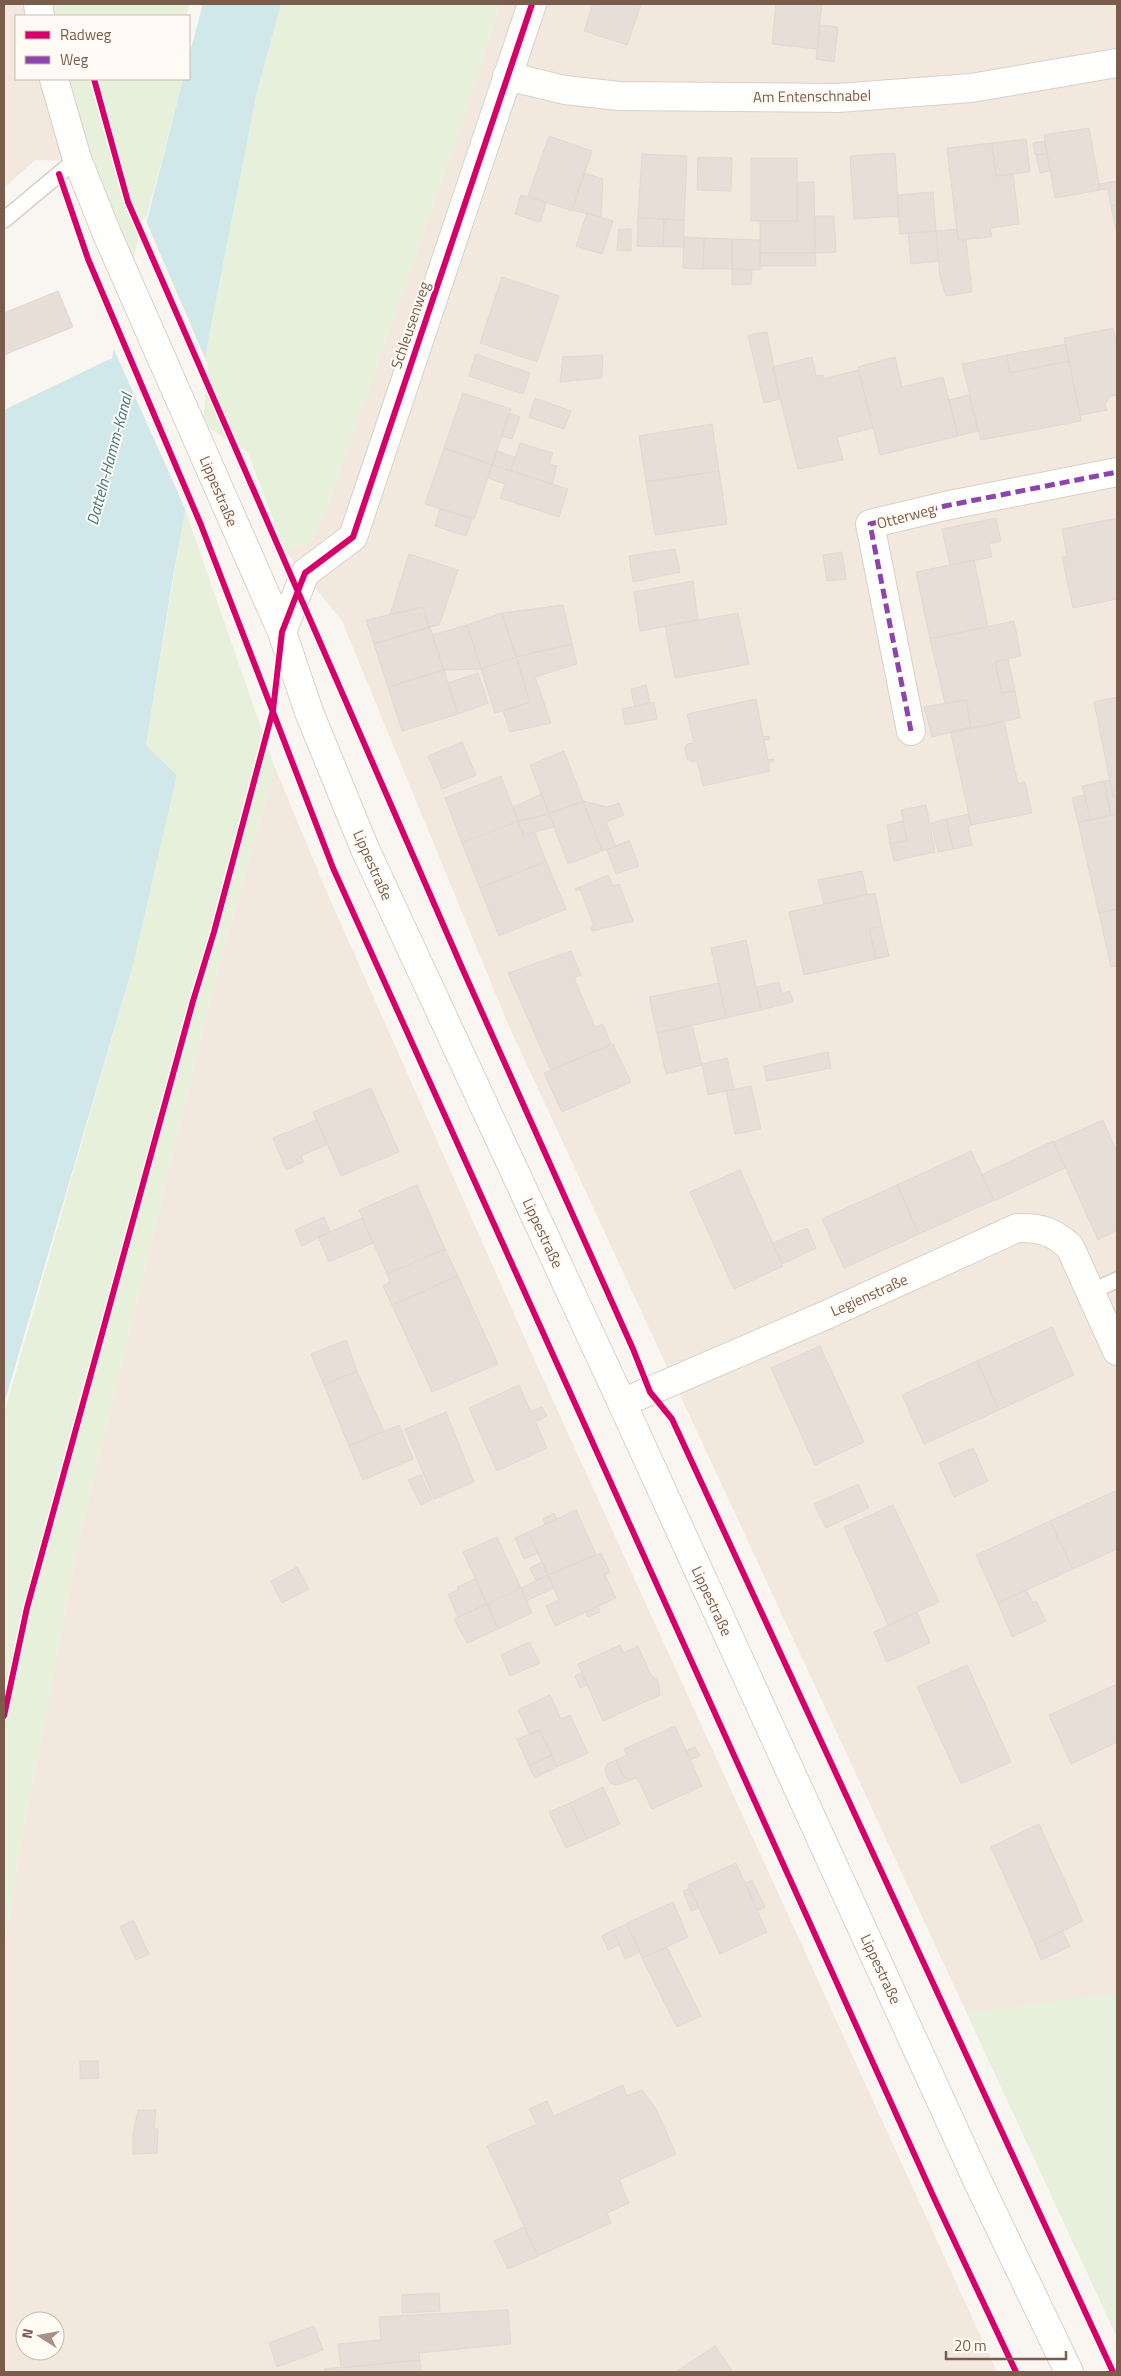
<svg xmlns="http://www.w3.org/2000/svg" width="1121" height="2376" font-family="'Titillium Web',sans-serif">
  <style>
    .residential { fill: #f2e8de; fill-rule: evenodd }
    .green { fill: #e7f0db }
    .water { fill: #d0e8ea }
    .pier { fill: #f9f5f0 }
    .building { fill: #e6ded7; stroke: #e2d8d2 }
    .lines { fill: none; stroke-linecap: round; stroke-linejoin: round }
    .lane-casing { stroke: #d7d1cb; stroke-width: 18 }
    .street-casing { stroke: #d7d1cb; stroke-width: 30 }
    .secondary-casing { stroke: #d9d2cb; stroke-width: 30 }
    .lane { stroke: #fefefd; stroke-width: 15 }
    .street { stroke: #fefefd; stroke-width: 28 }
    .secondary { stroke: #fefefd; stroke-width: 28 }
    .quiet { stroke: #8e44ad; stroke-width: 5; stroke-dasharray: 10 5; stroke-linecap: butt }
    .cycleway-casing { stroke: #fffaf3; stroke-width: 9 }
    .cycleway { stroke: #d6006c; stroke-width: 6 }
    .labels { text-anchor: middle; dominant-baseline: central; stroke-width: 4; stroke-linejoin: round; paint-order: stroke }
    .street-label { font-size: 15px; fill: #7a5c4d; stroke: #fffaf3 }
    .water-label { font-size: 16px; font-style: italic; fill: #437c86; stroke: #fffaf3 }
  </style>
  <rect width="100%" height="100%" fill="#f9f5f0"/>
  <path class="residential" d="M4 4H50L53 16H16V79H70L92 161 35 160 4 188Z
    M500 4H1117V2337L508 1024 342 621 285 551 312 541 327 507 466 111Z
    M275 768 329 897 539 1370 997 2372H4V1948L21 1843 79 1539 218 968ZM25 2321H55V2351H25Z"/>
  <path class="green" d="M50 4H190L186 16H53Z
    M281 4H500L466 111 327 507 312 541 285 551 248 453 201 423 206 352 256 96Z
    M70 79H183L133 268 92 161Z
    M185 509 275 768 218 968 79 1539 21 1843 4 1948V1413L133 965 177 775 146 745Z
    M1117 1993V2337L967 2013Z"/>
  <path class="water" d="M203 4H281L256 96 206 352 201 423 172 583 146 745 177 775 133 965 4 1404V410L112 358 183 79H189V56Z"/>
  <path class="pier" d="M144 216 208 365 203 423 187 513 112 345Z"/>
  <path class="building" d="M593 4H641L627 45 584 31Z
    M776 4H822L817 49 772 44Z
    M820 25 838 27 834 62 816 59Z
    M1089 128 1100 190 1055 198 1044 135Z
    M549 136 592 151 572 211 528 196Z
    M1026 139 1030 172 996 176 992 143Z
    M1045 141 1047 153 1035 155 1033 143Z
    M992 143 996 176 1013 174 1019 224 990 228 992 237 958 240 947 148Z
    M895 153 899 216 854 219 850 156Z
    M1047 153 1050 171 1040 173 1036 155Z
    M642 154 687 156 684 220 638 218Z
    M698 157 732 158 731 191 697 190Z
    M751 158H797V221H751Z
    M584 173 603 179 601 217 572 210Z
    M1117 181V205L1111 206 1108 189 1100 190 1099 184Z
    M797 182H814L815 253H760V221H797Z
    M933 192 936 231 900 234 897 195Z
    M521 195 546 203 540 222 515 214Z
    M1117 205V236L1111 206Z
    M587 213 613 221 602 254 576 246Z
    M815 216H834L836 252 815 253Z
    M638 218 664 219 663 247 637 246Z
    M664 219 684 220V247H663Z
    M619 229H631V251L617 250Z
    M957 229 958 240H966L972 292 946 296 940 276 936 231Z
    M936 231 939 261 911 264 908 233Z
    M684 237 704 238 703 269 683 268Z
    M704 238 732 239V269H703Z
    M732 239 761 240 760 270 732 269Z
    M760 253H815L816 266H760Z
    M732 269 752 270 751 284 732 285Z
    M502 277 559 296 537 362 480 343Z
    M58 291 73 327 4 355V313Z
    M1113 328 1117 347V395L1110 396 1105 404 1107 410 1080 415 1064 338Z
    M767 332 780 399 764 403 748 335Z
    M1066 344 1069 361 1010 373 1007 355Z
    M476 354 530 373 523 394 469 376Z
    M603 355 602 378 560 382 563 357Z
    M1007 355 1010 373 1069 361 1081 421 981 440 962 364Z
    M812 357 816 376 823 375V379L858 370 873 428 837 437 843 460 798 469 772 367Z
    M895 357 902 387 943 377 958 436 880 455 858 367Z
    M463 393 511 409 492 465 444 448Z
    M969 395 978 431 958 436 949 400Z
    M535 398 571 411 564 429 529 417Z
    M509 413 520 417 512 439 502 436Z
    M712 424 719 471 646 482 639 436Z
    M520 443 553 453 549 464 557 466 552 484 511 471Z
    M444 448 492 465 474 519 425 504Z
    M497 451 515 457 511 471 492 465Z
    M492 465 568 489 559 517 500 498 505 484 488 478Z
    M719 471 727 524 655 535 646 482Z
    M440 509 472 519 466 536 435 526Z
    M996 518 1001 541 989 544 992 557 950 565 942 529Z
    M1117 518V599L1073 608 1062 557 1067 556 1062 529Z
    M675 549 680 572 633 582 629 556Z
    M842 552 846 579 827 581 823 555Z
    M409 554 458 570 439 625 429 627 423 607 390 615Z
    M974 560 988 627 930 639 916 572Z
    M693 581 698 620 640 631 634 592Z
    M563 605 572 644 516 657 502 613Z
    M423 607 429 627 374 644 366 620Z
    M502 613 516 657 481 669 467 625Z
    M738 613 749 664 675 678 665 626Z
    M1014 621 1021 656 995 662 1002 693 1015 691 1020 718 951 733V731L971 727 966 700 945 703 930 639Z
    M467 625 481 669 444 670 432 635Z
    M430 627 444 670 388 687 374 644Z
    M572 644 577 664 535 677 551 723 510 732 503 711 530 702 516 657Z
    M516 657 530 702 495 713 481 669Z
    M1008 659 1015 691 1002 693 995 662Z
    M444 670 458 714 402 731 388 687Z
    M478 673 488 703 458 714 448 683Z
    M646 685 650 703 634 706 631 689Z
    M1117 697V795L1113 796 1094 702Z
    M756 699 763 737 769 736 770 739 764 740 768 760 774 759V761L768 763 770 771 703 786 697 760 692 762 687 759 685 748 687 744 694 743 687 714Z
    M966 700 971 727 932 737 924 707Z
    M654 702 657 719 625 725 622 709Z
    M1004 721 1018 784 1025 782 1032 813 971 825 951 733Z
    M462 742 476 775 442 789 428 756Z
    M564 751 583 801 549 814 530 765Z
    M501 776 518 821 462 843 445 798Z
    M1110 780 1113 796 1117 795V814L1111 815 1104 781Z
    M1104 781 1111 815 1091 820 1082 786Z
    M542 794 549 814 518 821 513 807Z
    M1084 795 1091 820 1078 823 1072 798Z
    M583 801 602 851 568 864 549 814Z
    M583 801 607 807 619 803 624 815 606 822 616 847 602 851Z
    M926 805 935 852 894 861 890 844 907 840 901 810Z
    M549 814 554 827 524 835 518 821Z
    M969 814 971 825 968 827 972 845 953 849 946 819Z
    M1117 814V909L1099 913 1078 822Z
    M946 819 953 849 938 852 931 823Z
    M518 821 524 837 535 833 546 861 480 888 462 843Z
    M903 821 907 840 890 844 887 825Z
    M629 840 639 866 616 874 607 850Z
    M546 861 566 909 499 936 480 888Z
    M862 871 867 894 824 904 818 880Z
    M608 875 613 886 619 884 633 921 592 931 590 928 594 926 580 889 576 891 575 889Z
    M875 893 882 926 869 929 876 959 804 975 789 912Z
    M1117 909V966L1111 967 1099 913Z
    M882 926 889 956 876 959 869 929Z
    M746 940 761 1010 726 1018 711 948Z
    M571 951 581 975 574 978 595 1027 603 1024 611 1044 551 1071 508 973Z
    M779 982 782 994 790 991 793 1002 761 1010 757 987Z
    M719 983 726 1018 657 1033 649 997Z
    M692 1025 702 1065 666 1074 657 1033Z
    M613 1044 631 1082 562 1112 544 1073Z
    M828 1052 831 1068 767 1081 764 1066Z
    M727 1058 734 1089 708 1095 702 1064Z
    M751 1086 761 1129 735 1134 726 1091Z
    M371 1088 399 1152 341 1176 313 1112Z
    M317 1120 328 1144 301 1156 304 1162 286 1170 273 1138Z
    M1103 1120 1117 1152V1230L1098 1240 1054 1142Z
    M1053 1141 1065 1168 994 1201 981 1175Z
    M971 1151 994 1200 919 1234 897 1185Z
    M740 1170 783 1266 734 1289 690 1192Z
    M417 1185 445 1249 387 1274 359 1210Z
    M897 1185 919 1234 844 1268 822 1219Z
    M324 1217 330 1232 302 1246 295 1230Z
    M362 1218 373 1243 329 1262 318 1237Z
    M807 1228 816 1248 782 1264 773 1243Z
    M445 1249 458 1276 392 1305 383 1286 390 1282 387 1274Z
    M458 1276 498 1364 432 1392 392 1305Z
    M1052 1327 1074 1375 999 1410 977 1361Z
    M346 1340 357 1371 324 1385 311 1354Z
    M820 1346 864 1442 815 1465 771 1368Z
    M977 1361 999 1410 924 1444 902 1395Z
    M357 1371 384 1431 349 1446 324 1385Z
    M519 1385 547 1448 497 1471 469 1408Z
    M542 1407 547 1416 537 1421 532 1411Z
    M446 1412 474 1482 434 1499 405 1429Z
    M399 1425 413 1459 363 1480 349 1446Z
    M973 1448 988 1481 954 1497 939 1463Z
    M421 1475 432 1499 421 1505 408 1480Z
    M858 1484 869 1508 826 1528 814 1504Z
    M1117 1490V1549L1073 1569 1050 1521Z
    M893 1505 939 1602 888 1625 844 1527Z
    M576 1510 596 1554 548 1575 528 1532Z
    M554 1513 557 1519 545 1524 543 1519Z
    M1050 1521 1073 1569 998 1603 976 1555Z
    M528 1532 538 1553 524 1559 515 1538Z
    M497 1537 521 1588 487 1604 463 1552Z
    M601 1553 610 1572 605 1575 616 1598 555 1626 546 1606 559 1600 548 1575Z
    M542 1562 548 1575 536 1581 530 1568Z
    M297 1567 309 1589 282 1603 271 1581Z
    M548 1575 554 1588 526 1601 521 1588Z
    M475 1579 487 1604 458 1617 448 1594 458 1590 457 1587Z
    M521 1588 532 1613 498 1629 487 1604Z
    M1026 1590 1033 1603 1036 1601 1046 1621 1012 1637 998 1603Z
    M487 1604 498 1629 467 1643 454 1619Z
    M598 1606 600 1612 588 1617 585 1612Z
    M917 1612 930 1643 887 1662 874 1632Z
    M529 1642 540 1663 510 1676 501 1655Z
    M620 1645 624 1653 638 1646 650 1673 658 1681 660 1695 603 1721 578 1664Z
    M967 1665 1011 1762 961 1784 917 1687Z
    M581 1673 587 1685 580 1688 575 1676Z
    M1117 1684V1742L1071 1764 1049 1715Z
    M550 1695 561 1719 570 1715 588 1753 557 1767 540 1730 530 1735 518 1710Z
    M675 1726 702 1786 652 1809 636 1776 630 1779 624 1777 616 1760 627 1755 624 1749Z
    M540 1730 552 1755 529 1766 517 1739Z
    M695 1747 700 1756 690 1760 686 1751Z
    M552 1755 557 1767 535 1778 529 1766Z
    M616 1760 624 1777 630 1779 636 1776 637 1778 617 1785 610 1783 605 1770 607 1764Z
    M603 1787 620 1824 587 1839 570 1803Z
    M570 1803 587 1839 566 1848 549 1812Z
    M1039 1824 1083 1921 1035 1944 991 1847Z
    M736 1863 767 1932 720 1954 688 1885Z
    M752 1880 765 1907 758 1911 745 1883Z
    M690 1888 699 1908 691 1911 683 1891Z
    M673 1902 688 1937 642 1958 627 1923Z
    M133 1920 149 1954 136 1960 120 1927Z
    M627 1924 640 1952 625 1959 613 1930Z
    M613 1930 619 1945 608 1950 602 1936Z
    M1062 1931 1070 1946 1041 1960 1035 1944Z
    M667 1947 701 2016 677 2027 642 1958Z
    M80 2061H98L99 2078 80 2079Z
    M623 2085 627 2096 642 2090 656 2109 676 2154 619 2180 629 2203 607 2213 611 2223 538 2256 487 2146 537 2124 529 2109 547 2101 554 2116Z
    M138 2110H156L154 2129H158L157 2153 133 2154V2134Z
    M524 2227 538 2256 508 2269 494 2241Z
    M439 2293 440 2311 402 2313V2295Z
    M506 2310H508L511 2344 419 2353 420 2360 341 2368 338 2344 381 2340 379 2317Z
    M314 2326 323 2350 277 2367 269 2343Z
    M715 2346 733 2372H676Z
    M420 2360 421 2372H325L324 2369Z"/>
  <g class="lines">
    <defs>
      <path id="lane" d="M4 220 77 159
        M1090 1292 1117 1280"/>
      <path id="street" d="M507 76 565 90 619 96 838 98 971 88 1117 63
        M282 632 305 573 353 537 532 4
        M911 731 870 524 945 506 1117 472
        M622 1403 826 1315 1017 1228C1040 1227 1054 1232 1070 1247L1117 1351"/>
      <path id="secondary" d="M38 4 40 16
        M54 79 77 159 107 234 282 632 309 712 365 849 622 1403 978 2182 1069 2372"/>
    </defs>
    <use href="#lane" class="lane-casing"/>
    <use href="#street" class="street-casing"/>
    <use href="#secondary" class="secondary-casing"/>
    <use href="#lane" class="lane"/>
    <use href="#street" class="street"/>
    <use href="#secondary" class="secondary"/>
    <path class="quiet" d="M911 731 870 524 945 506 1117 472"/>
    <defs>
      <path id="cycleway" d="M94 79 128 202 463 970 633 1349 650 1392 672 1419 1113 2372
        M59 174 88 259 201 525 333 868 935 2200 1016 2372
        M4 1716 27 1608 193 1001 214 932 273 710 282 632 305 573 353 537 532 4"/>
    </defs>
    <use href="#cycleway" class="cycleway-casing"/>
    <use href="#cycleway" class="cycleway"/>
  </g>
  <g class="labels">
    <g class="street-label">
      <text transform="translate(812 96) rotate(-1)">Am Entenschnabel</text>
      <text transform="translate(410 325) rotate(-71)">Schleusenweg</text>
      <text transform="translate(219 491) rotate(67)">Lippestraße</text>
      <text transform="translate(906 516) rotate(-15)">Otterweg</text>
      <text transform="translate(373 865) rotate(66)">Lippestraße</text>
      <text transform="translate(543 1233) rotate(65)">Lippestraße</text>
      <text transform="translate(869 1295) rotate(-24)">Legienstraße</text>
      <text transform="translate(712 1601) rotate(65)">Lippestraße</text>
      <text transform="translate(881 1969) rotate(65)">Lippestraße</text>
    </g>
    <g class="water-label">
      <text transform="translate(109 459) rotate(-75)">Datteln-Hamm-Kanal</text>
    </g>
  </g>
  <rect width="1121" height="2376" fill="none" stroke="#7a5c4d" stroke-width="10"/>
  <rect x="15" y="15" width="175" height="65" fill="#fffaf3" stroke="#cabbb1"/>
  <rect x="25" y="31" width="25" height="8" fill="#d6006c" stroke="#cabbb1"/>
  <text x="60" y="40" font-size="15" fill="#7a5c4d">Radweg</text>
  <rect x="25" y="56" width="25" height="8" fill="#8e44ad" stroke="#cabbb1"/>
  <text x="60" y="65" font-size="15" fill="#7a5c4d">Weg</text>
  <g transform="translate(40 2336) rotate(281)"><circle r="24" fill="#fffaf3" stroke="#cabbb1"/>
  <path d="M0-4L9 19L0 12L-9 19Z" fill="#a69286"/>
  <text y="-8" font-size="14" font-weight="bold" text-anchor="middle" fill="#7a5c4d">N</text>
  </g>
  <path d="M946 2351v8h120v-8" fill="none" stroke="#7a5c4d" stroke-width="2.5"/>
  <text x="954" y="2351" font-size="15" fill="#7a5c4d" stroke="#fffaf3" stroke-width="4" paint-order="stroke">20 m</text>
</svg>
